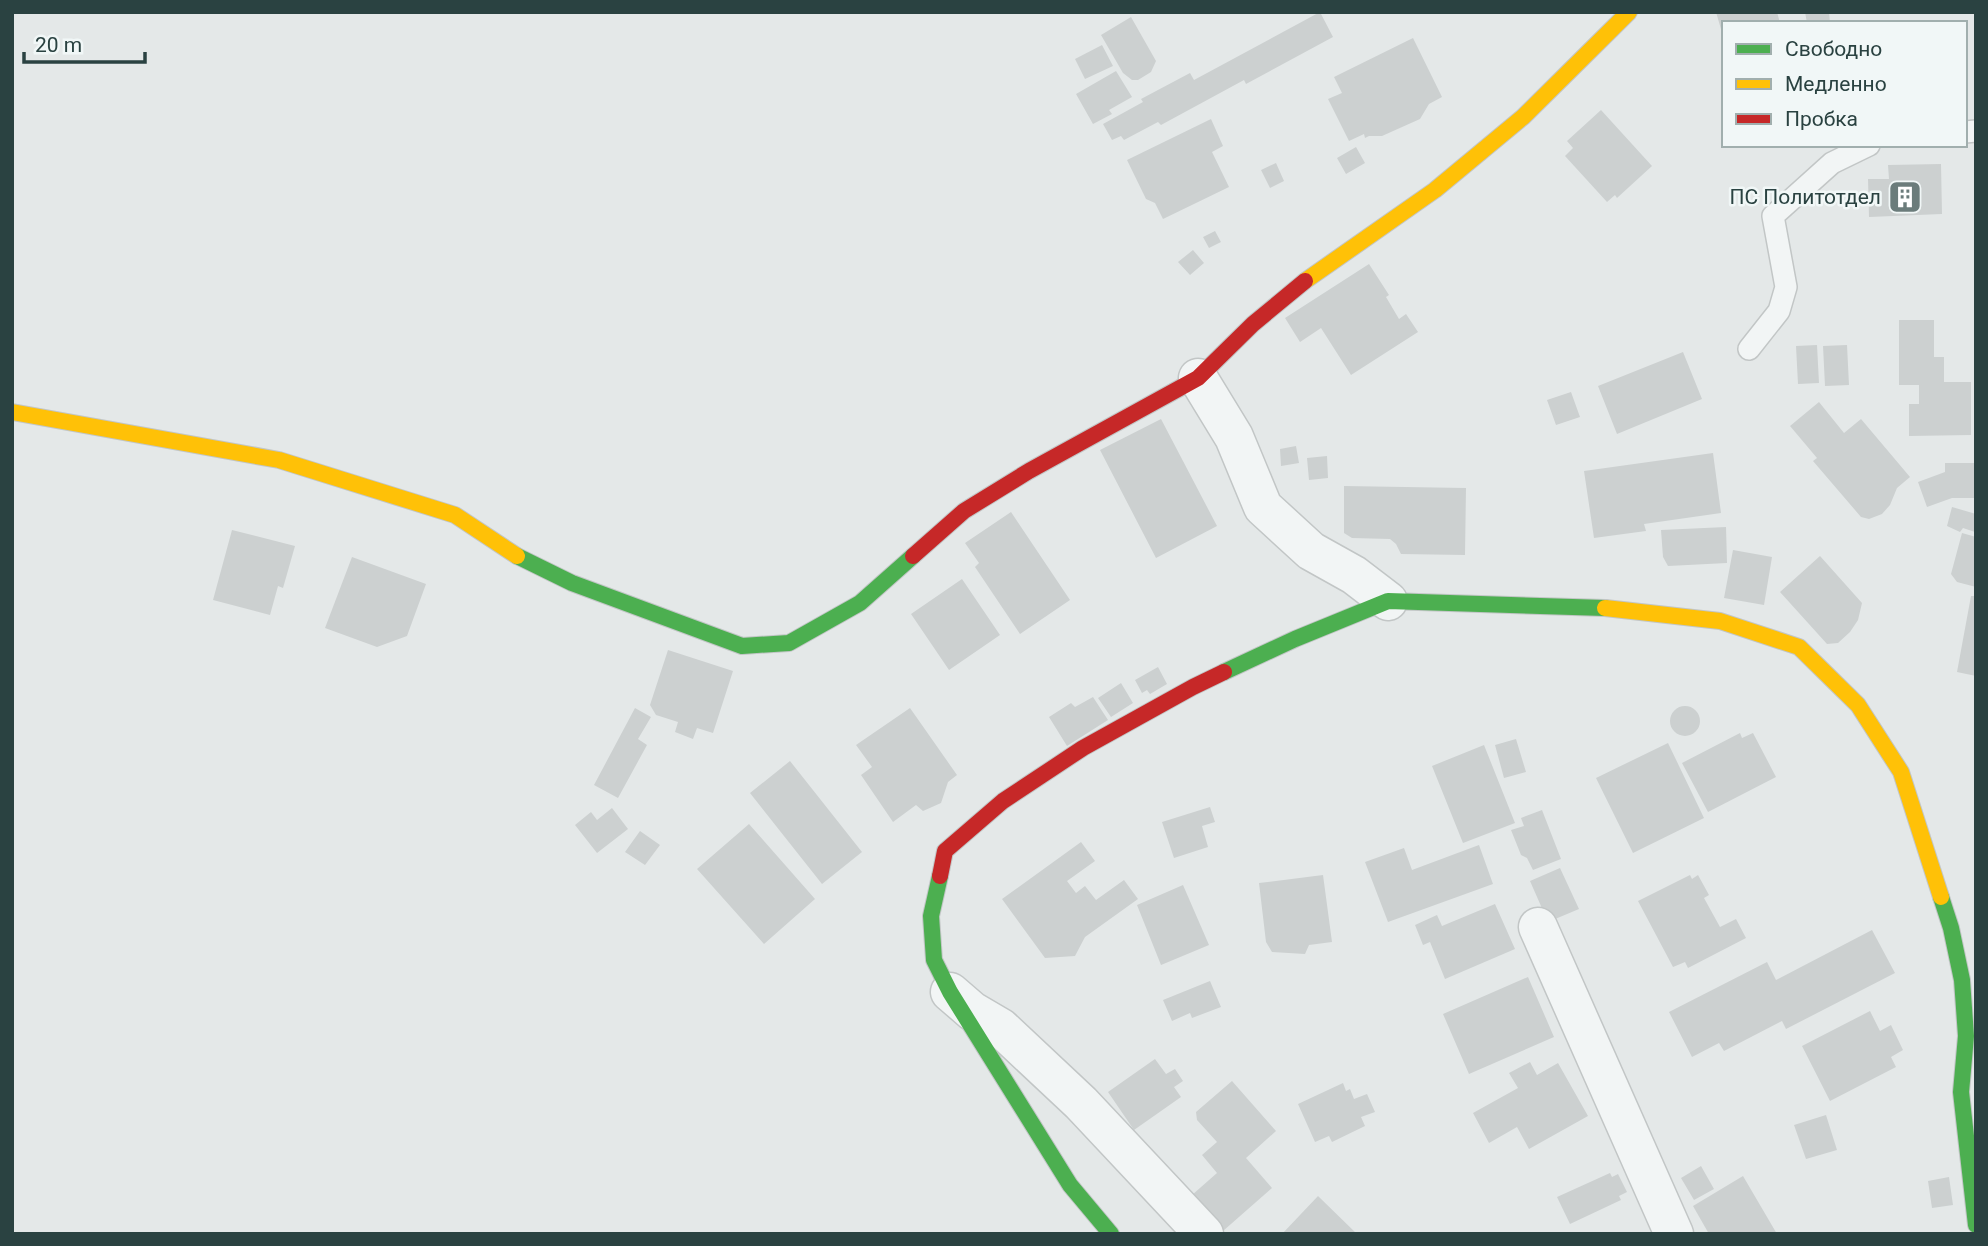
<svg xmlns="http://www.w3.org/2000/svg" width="1988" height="1246" font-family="Roboto,sans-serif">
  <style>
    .building { fill: #ccd0d0 }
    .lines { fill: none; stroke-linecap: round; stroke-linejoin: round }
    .lane-casing { stroke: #c2c6c6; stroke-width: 24 }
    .street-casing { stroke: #c2c6c6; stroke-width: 41 }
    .fast-casing { stroke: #c2c6c6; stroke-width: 18 }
    .slow-casing { stroke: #c2c6c6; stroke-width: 18 }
    .jam-casing { stroke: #c2c6c6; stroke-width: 18 }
    .lane { stroke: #f2f5f5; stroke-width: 21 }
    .street { stroke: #f2f5f5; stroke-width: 38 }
    .fast { stroke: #4caf50; stroke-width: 16 }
    .slow { stroke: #ffc107; stroke-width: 16 }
    .jam { stroke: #c62828; stroke-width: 16 }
    .labels { text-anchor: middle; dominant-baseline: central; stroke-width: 5; stroke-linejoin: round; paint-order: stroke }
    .poi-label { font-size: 21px; fill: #2a4241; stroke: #f1f7f7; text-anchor: end }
  </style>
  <rect width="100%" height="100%" fill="#e4e8e8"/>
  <path class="building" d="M1320 12 1333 37 1246 84 1244 80 1161 125 1158 122 1124 140 1121 136 1112 140 1103 124 1143 102 1141 99 1190 73 1194 80Z
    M1716 12H1777L1780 23H1724L1723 36Z
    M1805 12H1829L1830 23H1807Z
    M1131 17 1156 61 1151 72 1138 80H1132L1123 73 1101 35Z
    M1413 38 1442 97 1429 104 1420 119 1382 136H1369L1365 138 1364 134 1349 141 1328 99 1342 93 1334 77Z
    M1102 45 1113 66 1085 79 1075 59Z
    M1116 71 1132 97 1109 110 1112 114 1093 124 1076 94Z
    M1601 110 1652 166 1617 198 1615 195 1607 202 1565 156 1573 148 1567 141Z
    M1211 119 1223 146 1212 152 1229 187 1163 219 1155 203 1146 199 1127 160Z
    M1356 147 1365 163 1346 174 1337 158Z
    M1276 163 1284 181 1270 188 1261 170Z
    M1941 164 1942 214 1869 217 1868 179H1889L1888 165Z
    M1215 231 1221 242 1209 248 1203 237Z
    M1193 250 1204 263 1190 275 1178 262Z
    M1369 264 1389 295 1386 297 1399 319 1406 314 1418 332 1351 375 1321 328 1300 342 1285 318Z
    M1899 320H1934V357H1944V382H1971V435L1909 436V404H1919V385H1899Z
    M1817 345 1819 383 1798 384 1796 346Z
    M1847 345 1849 385 1825 386 1823 346Z
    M1683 352 1702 399 1617 434 1598 386Z
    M1571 392 1580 417 1556 425 1547 400Z
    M1819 402 1844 433 1861 419 1910 477 1897 488 1890 505 1882 514 1869 519 1861 517 1813 461 1817 458 1790 426Z
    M1161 419 1217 526 1156 558 1100 450Z
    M1296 446 1299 463 1281 466 1280 449Z
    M1713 453 1721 513 1644 524 1646 531 1594 538 1584 471Z
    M1327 456 1328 478 1309 480 1307 458Z
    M1945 463H1975L1976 498H1952L1927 507 1918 482 1945 472Z
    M1344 486 1466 488 1465 555 1401 554 1396 544 1390 539 1352 538 1344 533Z
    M1952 507 1976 514 1975 532 1963 528 1960 532 1947 526Z
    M1011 512 1070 600 1020 634 975 567 979 563 965 543Z
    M1726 527 1727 563 1668 566 1663 557 1661 530Z
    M232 530 295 546 283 588 278 586 270 615 213 600Z
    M1962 533 1976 537V587L1957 582 1951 574Z
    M1733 550 1772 557 1764 605 1724 598Z
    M1820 556 1862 603 1858 620 1850 632 1838 643 1827 644 1780 592Z
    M352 557 426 584 407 636 377 647 325 628Z
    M962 579 1000 635 949 670 911 614Z
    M1971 596H1976V676L1957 672Z
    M668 650 733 671 713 733 697 728 693 739 675 732 678 722 656 715 650 705Z
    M1158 667 1167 684 1150 694 1147 690 1142 693 1135 680Z
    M1121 683 1133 703 1111 717 1098 698Z
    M1093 697 1108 720 1067 746 1049 717 1071 703 1075 707Z
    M1670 721a15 15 0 1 1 30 0a15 15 0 1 1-30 0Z
    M635 708 651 717 638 739 647 745 618 798 594 785Z
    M910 708 957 775 948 782 941 803 923 811 916 805 893 822 861 775 872 767 856 745Z
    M1740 733 1742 738 1753 733 1776 777 1708 812 1682 763Z
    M1516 739 1526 772 1504 778 1495 745Z
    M1668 743 1704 818 1633 853 1596 778Z
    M1484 745 1515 823 1463 843 1432 766Z
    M790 761 862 852 822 884 750 793Z
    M1210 807 1215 822 1202 826 1208 847 1174 858 1162 822Z
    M612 808 628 829 597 853 575 825 591 812 597 820Z
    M1542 810 1561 859 1533 870 1527 858 1521 855 1511 830 1524 826 1521 818Z
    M749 824 815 899 764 944 697 869Z
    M640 831 660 845 645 865 625 852Z
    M1081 842 1095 861 1067 881 1076 893 1085 886 1096 900 1124 880 1138 899 1085 937 1075 956 1045 958 1002 899Z
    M1479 845 1493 884 1388 922 1365 862 1404 848 1412 870Z
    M1560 868 1579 909 1548 922 1530 881Z
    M1323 875 1332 942 1309 945 1305 954 1272 952 1266 942 1259 883Z
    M1690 875 1692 879 1698 875 1709 895 1704 898 1720 927 1736 919 1746 938 1688 968 1685 962 1673 967 1638 901Z
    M1183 885 1209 945 1161 965 1137 905Z
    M1495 904 1515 949 1445 979 1430 942 1423 945 1415 925 1437 915 1442 926Z
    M1872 930 1895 973 1786 1029 1782 1021 1724 1051 1719 1043 1692 1057 1669 1012 1767 962 1776 980Z
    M1528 977 1554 1037 1469 1074 1443 1014Z
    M1210 981 1221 1007 1192 1018 1190 1013 1172 1021 1163 1000Z
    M1870 1011 1880 1031 1891 1025 1903 1050 1891 1057 1896 1067 1830 1101 1802 1046Z
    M1155 1059 1166 1074 1175 1069 1183 1081 1174 1087 1181 1097 1134 1130 1108 1092Z
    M1530 1062 1537 1075 1558 1063 1588 1116 1529 1149 1517 1127 1489 1143 1473 1113 1518 1088 1509 1073Z
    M1232 1081 1276 1131 1246 1158 1272 1188 1223 1231 1192 1195 1217 1173 1202 1155 1217 1142 1197 1120 1196 1112Z
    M1343 1083 1346 1091 1350 1089 1354 1099 1367 1094 1375 1112 1361 1117 1365 1126 1332 1142 1329 1136 1315 1142 1298 1104Z
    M1826 1115 1837 1150 1806 1159 1794 1125Z
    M1701 1166 1714 1189 1694 1200 1681 1178Z
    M1610 1173 1612 1177 1618 1174 1627 1192 1619 1196 1621 1200 1570 1224 1557 1197Z
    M1743 1176 1777 1234H1709L1693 1206Z
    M1949 1177 1953 1205 1932 1208 1928 1181Z
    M1318 1196 1357 1234H1282Z"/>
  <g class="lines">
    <defs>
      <path id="lane" d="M1965 132 1976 131
        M1749 349 1779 311 1786 287 1773 216 1832 163 1869 145"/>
      <path id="street" d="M1198 378 1234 437 1263 507 1311 551 1354 575 1388 601
        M1538 927 1674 1234
        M950 992 972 1011 1001 1028 1081 1103 1204 1234"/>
      <path id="fast" d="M517 556 572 583 742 646 789 643 860 603 913 556
        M1224 672 1295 639 1388 601 1605 608
        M940 876 931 916 934 960 950 992 1070 1185 1111 1234
        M1941 897 1951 928 1962 980 1966 1036 1961 1092 1976 1225"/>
      <path id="slow" d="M1305 281 1435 190 1523 117 1629 12
        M12 412 279 460 455 515 517 556
        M1605 608 1720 621 1799 647 1858 705 1901 772 1941 897"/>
      <path id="jam" d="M913 556 964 511 1029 471 1198 378 1253 324 1305 281
        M940 876 945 851 1003 801 1083 748 1193 687 1224 672"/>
    </defs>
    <use href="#lane" class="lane-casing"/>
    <use href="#street" class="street-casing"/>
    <use href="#fast" class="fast-casing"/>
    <use href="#slow" class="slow-casing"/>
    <use href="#jam" class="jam-casing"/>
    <use href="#lane" class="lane"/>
    <use href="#street" class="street"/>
    <use href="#fast" class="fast"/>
    <use href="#slow" class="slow"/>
    <use href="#jam" class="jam"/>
  </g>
  <defs>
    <symbol id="building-square" viewBox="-11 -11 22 22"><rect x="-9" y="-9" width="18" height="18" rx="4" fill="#6b7c7b" stroke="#f1f7f7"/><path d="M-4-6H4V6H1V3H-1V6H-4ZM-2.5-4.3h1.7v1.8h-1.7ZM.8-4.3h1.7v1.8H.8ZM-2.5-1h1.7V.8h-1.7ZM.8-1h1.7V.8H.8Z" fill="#fff"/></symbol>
  </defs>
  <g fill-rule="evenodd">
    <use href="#building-square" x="1886" y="178" width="38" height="38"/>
  </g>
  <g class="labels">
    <g class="poi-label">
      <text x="1881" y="197">ПС Политотдел</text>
    </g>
  </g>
  <rect width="1988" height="1246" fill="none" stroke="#2a4241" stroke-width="28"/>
  <rect x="1722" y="21" width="245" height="126" fill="#f1f7f7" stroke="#a1afae" stroke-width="2"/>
  <rect x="1736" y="44" width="35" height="10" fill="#4caf50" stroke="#a1afae" stroke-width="2"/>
  <text x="1785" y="56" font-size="21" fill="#2a4241">Свободно</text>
  <rect x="1736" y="79" width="35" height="10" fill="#ffc107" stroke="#a1afae" stroke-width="2"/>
  <text x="1785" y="91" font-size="21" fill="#2a4241">Медленно</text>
  <rect x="1736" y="114" width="35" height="10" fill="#c62828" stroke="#a1afae" stroke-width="2"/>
  <text x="1785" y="126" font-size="21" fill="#2a4241">Пробка</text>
  <path d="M24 52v10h121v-10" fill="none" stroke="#2a4241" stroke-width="3.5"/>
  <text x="35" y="52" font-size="21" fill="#2a4241" stroke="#f1f7f7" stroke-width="5" paint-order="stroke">20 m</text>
</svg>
